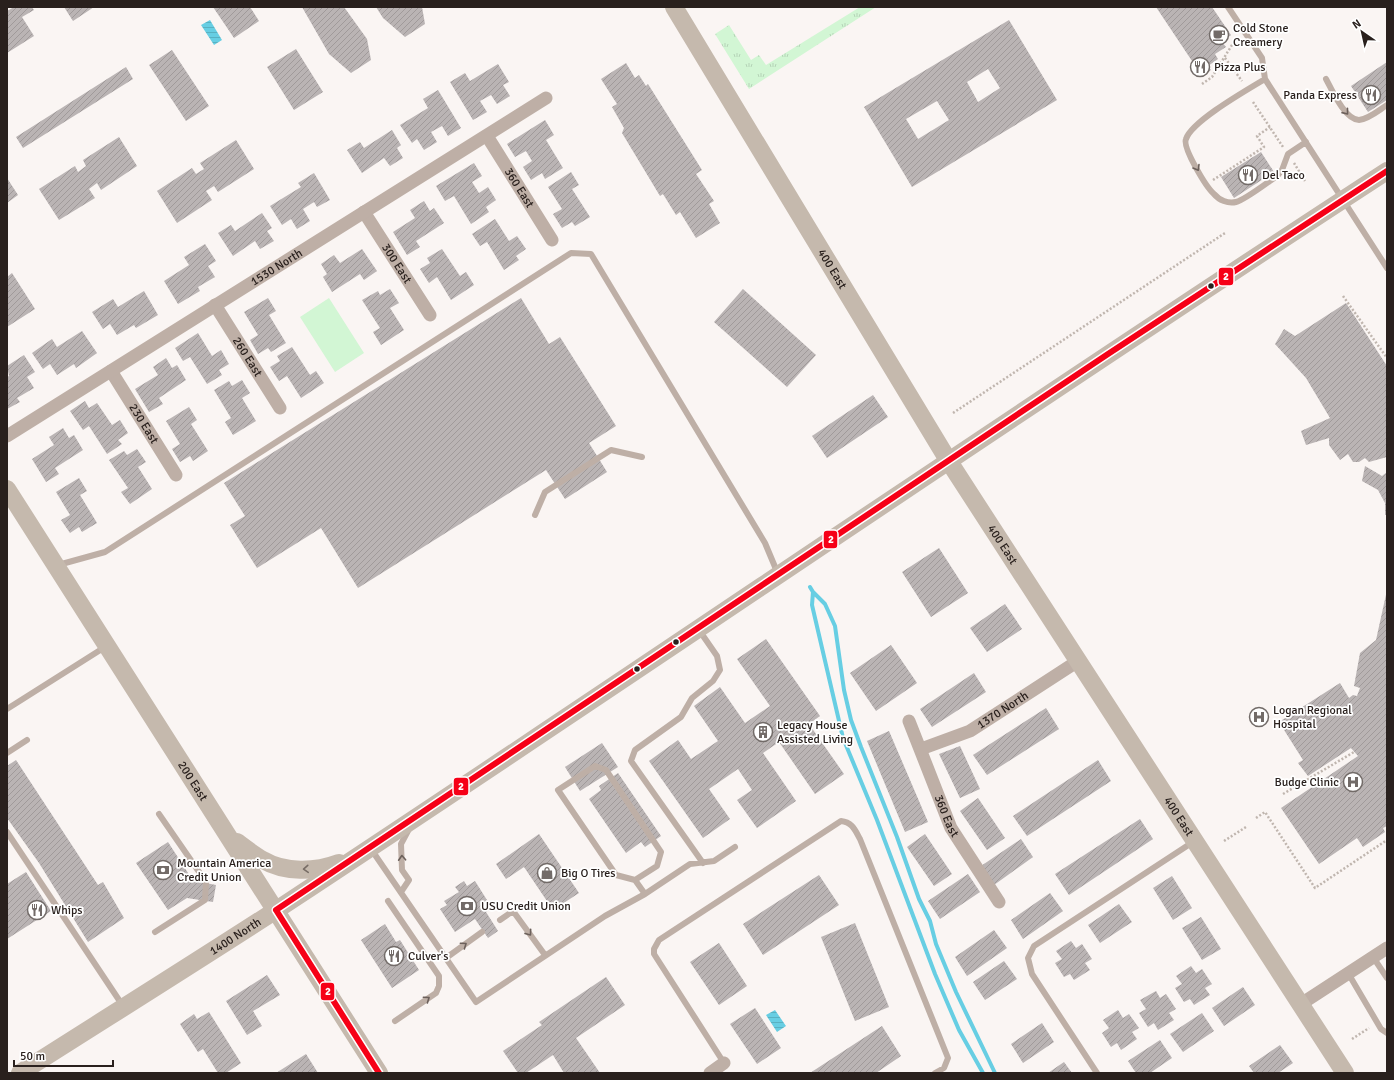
<svg xmlns="http://www.w3.org/2000/svg" width="1394" height="1080" font-family="Signika,sans-serif">
  <style>
    .grass { fill: url(#grass-tufts) }
    .pitch { fill: #d2f6d4 }
    .water { fill: url(#water-rules) }
    .lines { fill: none; stroke-linecap: round; stroke-linejoin: round }
    .stream { stroke: #67cee3; stroke-width: 4 }
    .building { fill: url(#building-hatch); fill-rule: evenodd }
    .path { stroke: #c0b6af; stroke-width: 2.5; stroke-dasharray: 2 2; stroke-linecap: butt }
    .lane { stroke: #beafa6; stroke-width: 6 }
    .street { stroke: #beafa6; stroke-width: 13 }
    .secondary { stroke: #c5b9ad; stroke-width: 18 }
    .bus-1-casing { stroke: #fff; stroke-width: 9 }
    .bus-1 { stroke: #f60017; stroke-width: 6 }
    .oneway { stroke: #6c605b }
    .oneway2 { stroke: #776c65 }
    .bus-dot { fill: #29201d; stroke: #fff; stroke-width: 1.5 }
    .labels { text-anchor: middle; dominant-baseline: central; stroke-width: 3.5; stroke-linejoin: round; paint-order: stroke }
    .poi-label { font-size: 12px; fill: #29201d; stroke: #fff; text-anchor: start }
    .street-label { font-size: 12px; fill: #29201d; stroke: #fff }
    .line-badge { stroke: #fff; stroke-width: 1.5 }
    .badge-label { font-size: 11px; text-anchor: middle; font-weight: bold; fill: #fff }
  </style>
  <defs>
    <pattern id="grass-tufts" width="24" height="20" patternUnits="userSpaceOnUse"><rect width="24" height="20" fill="#d2f6d4"/><path d="M3 7l-1-3M5 7V3M7 7l1-3M15 17l-1-3M17 17v-4M19 17l1-3" fill="none" stroke="#b4d3b6"/></pattern>
    <pattern id="water-rules" width="6" height="5" patternUnits="userSpaceOnUse"><rect width="6" height="5" fill="#67cee3"/><path d="M0 2.5h6" fill="none" stroke="#59b1c2"/></pattern>
    <pattern id="building-hatch" width="6" height="6" patternUnits="userSpaceOnUse"><rect width="6" height="6" fill="#bab4b4"/><path d="M-1 1l2-2M0 6l6-6M5 7l2-2" fill="none" stroke="#a09a9a"/></pattern>
  </defs>
  <rect width="100%" height="100%" fill="#faf5f3"/>
  <path class="grass" d="M860 7H876L749 89 715 34 729 25 751 60 759 55 766 65Z"/>
  <path class="pitch" d="M329 298 364 353 335 372 300 317Z"/>
  <path class="water" d="M210 20 222 40 214 45 201 25Z
    M775 1010 786 1026 777 1032 766 1015Z"/>
  <g class="lines">
    <path class="stream" d="M810 587 813 592 812 605 843 738 877 820 935 974 959 1030 983 1073
      M813 592 825 604 835 626 844 690 851 720 861 747 897 837 919 899 930 921 936 944 956 992 995 1073"/>
  </g>
  <path class="building" d="M14 7H32L34 10 22 17 34 36 7 53V11Z
    M64 7H94L73 21Z
    M213 7H250L259 21 234 38Z
    M302 7H344L367 39 371 60 351 73 329 54Z
    M376 7H422L425 24 405 37 383 18Z
    M1156 7H1212L1231 35 1222 42 1226 47 1215 54 1218 59 1208 66 1211 70 1202 76Z
    M1009 20 1057 100 912 187 864 107ZM988 69 1000 88 978 102 967 82ZM937 101 949 120 918 139 906 119Z
    M296 49 323 92 294 110 267 67Z
    M172 50 209 106 186 121 149 65Z
    M1387 62V100L1368 112 1351 86Z
    M626 63 635 78 639 75 646 86 648 84 702 170 696 174 714 201 709 204 720 223 696 238 680 212 676 215 663 194 660 196 622 133 624 128 612 107 617 104 601 79Z
    M498 64 509 82 503 85 510 96 497 104 491 95 480 101 487 112 473 120 450 82 465 73 470 81Z
    M126 67 133 79 23 148 16 137Z
    M438 90 461 128 448 136 442 126 431 132 437 142 424 150 417 139 412 143 400 125 428 108 423 99Z
    M545 120 554 135 546 140 563 168 545 179 542 173 531 180 523 167 532 161 526 151 515 157 507 144Z
    M392 130 401 145 397 148 403 158 390 166 384 158 362 173 347 150 360 142 364 148Z
    M119 137 137 166 101 190 97 183 89 189 95 198 59 220 39 189 75 166 78 172 86 166 83 160Z
    M236 140 254 169 218 192 214 186 206 191 212 200 177 223 157 191 192 168 196 174 204 169 200 163Z
    M1261 152 1274 172 1234 198 1221 177Z
    M474 163 482 176 472 182 479 193 488 187 496 200 486 207 489 212 471 224 454 196 445 201 436 186Z
    M571 172 579 185 572 189 590 217 575 226 572 222 562 228 553 214 562 209 548 187Z
    M314 173 330 200 317 207 314 202 303 209 310 221 297 229 291 219 282 225 270 206 301 187 298 183Z
    M7 178 18 195 7 203Z
    M424 201 430 211 434 208 444 223 416 241 420 247 407 255 393 232 415 218 410 210Z
    M262 213 272 228 267 231 274 241 260 249 255 241 233 256 218 233 231 225 235 231Z
    M495 219 509 241 517 236 526 249 516 256 519 260 504 270 487 242 480 246 472 234Z
    M205 244 216 261 208 266 215 277 198 287 200 291 178 304 164 281 189 265 184 257Z
    M362 249 377 271 364 280 360 274 332 292 323 277 327 274 321 264 334 255 340 263Z
    M442 249 460 276 466 272 474 285 451 300 437 277 429 283 420 269 430 263 427 258Z
    M12 273 35 309 7 327V277Z
    M390 289 399 303 390 308 404 330 381 345 373 332 380 328 362 300 378 291 380 295Z
    M743 289 816 355 787 387 714 322Z
    M144 291 158 315 136 328 134 325 117 335 110 324 103 329 92 312 113 299 118 307Z
    M268 298 276 311 269 315 286 343 271 352 268 348 258 354 250 340 258 335 244 312Z
    M521 298 549 344 560 337 616 426 589 443 607 472 565 499 546 470 358 588 321 528 257 568 230 525 245 516 224 483Z
    M1346 303 1387 366V457L1369 462 1365 458 1359 462H1353L1348 454 1340 460 1329 445V438L1306 445 1301 431 1330 418 1306 378 1275 344 1284 329 1295 336Z
    M82 331 97 353 76 368 74 364 57 375 50 364 43 369 32 353 52 339 57 347Z
    M198 333 212 356 221 350 229 364 219 370 222 375 207 384 190 357 183 361 175 348Z
    M292 347 310 375 316 371 324 383 301 398 287 376 279 381 270 367 280 361 277 356Z
    M24 355 35 372 27 377 34 388 17 398 20 402 7 409V377L9 376 7 366Z
    M166 358 172 368 177 365 186 380 159 398 163 404 149 412 135 389 158 375 153 367Z
    M242 380 250 393 242 398 256 421 233 435 225 422 231 418 214 390 229 381 232 386Z
    M873 395 888 417 827 458 812 436Z
    M85 401 89 408 97 403 112 425 120 420 128 433 118 440 122 444 107 454 89 426 83 430 70 411Z
    M189 407 197 420 191 424 208 451 193 461 190 456 180 462 172 449 180 444 166 421Z
    M63 428 69 438 74 435 83 450 55 468 59 474 46 482 32 459 54 445 49 437Z
    M137 449 146 462 138 467 152 489 130 504 121 492 128 488 109 460 124 451 127 455Z
    M1365 466 1382 476 1387 472V515H1385V503L1378 490 1362 481Z
    M79 478 87 491 80 495 97 523 82 532 79 527 70 533 61 520 70 515 56 492Z
    M939 548 968 593 931 617 902 572Z
    M1387 590V826L1383 828 1385 832 1363 847 1357 838 1319 864 1281 808 1358 756 1351 748 1308 776 1298 763 1303 760 1279 722 1340 683 1349 698 1353 695 1357 696 1360 688 1354 686 1360 653 1376 640Z
    M1005 604 1022 629 987 652 970 628Z
    M766 639 820 716 809 724 844 774 815 794 779 742 763 753 796 801 757 828 737 800 752 790 738 769 709 789 730 819 703 838 649 761 678 740 691 759 718 741 694 706 720 687 745 723 770 706 737 659Z
    M891 645 917 683 876 711 850 673Z
    M974 673 986 692 932 727 920 709Z
    M1046 708 1059 729 987 775 973 755Z
    M889 731 928 822 905 832 867 741Z
    M602 743 618 767 580 791 565 767Z
    M960 746 980 789 960 798 939 754Z
    M16 760 98 885 103 882 124 918 88 942 39 863 7 818V766Z
    M1098 760 1111 781 1027 836 1013 816Z
    M618 773 661 836 645 847 641 842 626 853 589 799 601 790 599 786Z
    M978 798 1005 838 987 850 960 811Z
    M1140 819 1153 839 1069 895 1055 874Z
    M539 834 579 893 553 910 524 867 506 879 496 864Z
    M925 834 952 874 934 886 907 847Z
    M1021 839 1033 857 994 885 981 866Z
    M168 842 190 876V880L216 885 213 902 187 898 168 910 136 863Z
    M26 872 51 911 7 939V884Z
    M968 874 980 892 940 919 928 901Z
    M819 875 839 905 763 955 743 924Z
    M1172 876 1192 908 1173 920 1153 888Z
    M464 881 467 886 475 881 492 908 486 912 498 931 488 938 475 919 455 932 440 909 447 905 444 901 459 892 455 887Z
    M1050 893 1063 911 1023 939 1011 920Z
    M1119 904 1132 922 1100 943 1088 925Z
    M1201 917 1221 949 1202 960 1182 928Z
    M855 923 889 1007 855 1021 821 937Z
    M385 924 396 942 400 940 419 970 392 988 361 940Z
    M994 930 1007 948 967 976 955 957Z
    M1071 941 1076 948 1082 944 1092 959 1085 963 1090 970 1074 980 1070 974 1064 977 1055 963 1062 959 1056 951Z
    M719 943 747 986 719 1005 690 962Z
    M1004 961 1017 979 985 1000 973 982Z
    M1191 966 1196 973 1202 969 1212 984 1205 988 1210 995 1194 1005 1190 999 1184 1002 1175 988 1182 984 1176 976Z
    M267 975 280 995 253 1011 262 1026 247 1035 226 1001Z
    M606 977 625 1005 576 1038 600 1073H564L553 1055 526 1073H518L503 1051 542 1025 539 1022Z
    M1243 987 1255 1005 1224 1026 1212 1008Z
    M1156 991 1160 998 1166 994 1176 1009 1169 1013 1174 1020 1158 1030 1154 1023 1148 1027 1139 1013 1146 1009 1140 1000Z
    M755 1008 781 1048 757 1064 730 1024Z
    M1118 1010 1123 1018 1129 1014 1139 1028 1132 1032 1137 1039 1121 1050 1117 1043 1111 1047 1102 1033 1109 1028 1103 1020Z
    M209 1012 241 1063 226 1073H218L203 1049 198 1052 180 1024 194 1014 197 1019Z
    M1202 1013 1214 1031 1183 1052 1170 1034Z
    M1042 1023 1054 1042 1023 1063 1011 1044Z
    M882 1026 901 1056 876 1073H810Z
    M1160 1040 1172 1058 1150 1073H1136L1128 1061Z
    M1280 1045 1293 1063 1278 1073H1254L1249 1066Z
    M306 1054 318 1073H276Z
    M1064 1062 1072 1073H1048Z"/>
  <g class="lines">
    <path class="path" d="M1225 58 1242 81
      M1202 84 1212 77 1237 37
      M1253 102 1283 147
      M1294 163 1305 181
      M1213 180 1264 147 1257 136 1270 127
      M1343 296 1387 358
      M953 413 1225 233
      M1283 794 1354 752
      M1256 818 1265 812 1315 888 1387 840
      M1224 841 1246 827
      M1352 1039 1369 1028"/>
    <path class="lane" d="M1228 7 1262 58 1265 79 1387 268
      M1265 79C1247 90 1192 121 1186 139 1182 147 1206 187 1214 194 1219 200 1228 204 1236 202 1245 200 1268 182 1277 176L1282 170 1288 154 1306 142
      M1326 79C1332 90 1345 120 1359 120 1369 119 1379 110 1387 105
      M535 515 545 492 611 450 642 457
      M58 565 105 552 571 253 591 254 765 543 778 574
      M699 630 717 656 720 670 713 681 692 698 681 717 635 750 631 761 703 863
      M7 709 105 647
      M7 753 27 740
      M595 766 606 770 661 852 657 866 635 880 616 875 558 790Z
      M7 832 123 1006
      M371 849 476 1002 605 916 645 894
      M635 880 645 894 690 864 714 861 735 847
      M401 892 409 880 402 870 401 844 409 829
      M388 901 439 976V986L436 993 395 1021
      M500 920 513 911 545 955
      M155 932 205 900 206 882 159 814
      M1373 957 1387 978
      M446 958 482 932
      M1348 973 1381 1029 1387 1033
      M724 1063 654 954V949L659 940 841 821C852 822 855 830 860 839L948 1058 944 1068 935 1073
      M1097 1073 1032 974 1028 958 1034 946 1193 842"/>
    <g class="street">
      <path id="s1" d="M487 136 552 240"/>
      <path id="s2" d="M364 212 430 315"/>
      <path id="s3" d="M215 305 280 408"/>
      <path id="s4" d="M111 371 176 475"/>
      <path id="s5" d="M7 436 546 98"/>
      <path id="s6" d="M909 721 951 828 999 902"/>
      <path id="s7" d="M921 749 970 731 1078 661"/>
      <path d="M1301 1004 1387 948"/>
      <path d="M710 1073 724 1063"/>
    </g>
    <g class="secondary">
      <path id="s8" d="M674 7 948 460 1345 1073"/>
      <path id="s9" d="M7 489 379 1073"/>
      <path d="M237 842C245 848 254 855 263 860 285 873 315 872 339 863"/>
      <path id="s10" d="M20 1073C108 1017 196 962 284 905 653 662 1016 412 1387 171"/>
    </g>
    <defs>
      <path id="bus-1" d="M276 910 1108 354 1387 171
        M276 910 379 1073"/>
    </defs>
    <use href="#bus-1" class="bus-1-casing"/>
    <use href="#bus-1" class="bus-1"/>
  </g>
  <defs><path id="oneway-chevron" d="M-2-3.5L2.5 0L-2 3.5" fill="none" stroke-width="1.6" stroke-linecap="round" stroke-linejoin="round"/></defs>
  <g class="oneway">
    <use href="#oneway-chevron" transform="translate(1346 112) rotate(51)"/>
    <use href="#oneway-chevron" transform="translate(1197 168) rotate(59)"/>
    <use href="#oneway-chevron" transform="translate(402 858) rotate(-93)"/>
    <use href="#oneway-chevron" transform="translate(529 933) rotate(54)"/>
    <use href="#oneway-chevron" transform="translate(464 945) rotate(-35)"/>
    <use href="#oneway-chevron" transform="translate(427 999) rotate(-35)"/>
  </g>
  <use class="oneway2" href="#oneway-chevron" transform="translate(306 869) rotate(176)"/>
  <defs>
    <symbol id="cafe-ring" viewBox="-11 -11 22 22"><circle r="9.5" fill="#fff" stroke="#726b68" stroke-width="1.5"/><path d="M-5.5-4.5H6V0H3Q3 3.5 0 3.5H-2.5Q-5.5 3.5-5.5 0ZM3-3.2v2h1.7v-2ZM-6 4.5H4V6H-6Z" fill="#726b68"/></symbol>
    <symbol id="restaurant-ring" viewBox="-11 -11 22 22"><circle r="9.5" fill="#fff" stroke="#726b68" stroke-width="1.5"/><path d="M-5-6h1v4h1v-4h1v4h1v-4h1v5L-1.5 .5V6h-2V.5L-5-1ZM5-6V6H3V1.5H1.5Q1.5-4 5-6Z" fill="#726b68"/></symbol>
    <symbol id="hospital-ring" viewBox="-11 -11 22 22"><circle r="9.5" fill="#fff" stroke="#726b68" stroke-width="1.5"/><path d="M-5-5h3v3.5h4V-5h3V5h-3V1.5h-4V5h-3Z" fill="#726b68"/></symbol>
    <symbol id="building-ring" viewBox="-11 -11 22 22"><circle r="9.5" fill="#fff" stroke="#726b68" stroke-width="1.5"/><path d="M-4-6H4V6H1V3H-1V6H-4ZM-2.5-4.3h1.7v1.8h-1.7ZM.8-4.3h1.7v1.8H.8ZM-2.5-1h1.7V.8h-1.7ZM.8-1h1.7V.8H.8Z" fill="#726b68"/></symbol>
    <symbol id="bank-ring" viewBox="-11 -11 22 22"><circle r="9.5" fill="#fff" stroke="#726b68" stroke-width="1.5"/><path d="M-6-4H6V4H-6ZM0-2.3a2.3 2.3 0 1 0 0 4.6a2.3 2.3 0 1 0 0-4.6Z" fill="#726b68"/></symbol>
    <symbol id="shop-ring" viewBox="-11 -11 22 22"><circle r="9.5" fill="#fff" stroke="#726b68" stroke-width="1.5"/><path d="M-5-2.5h2.3a2.7 3.5 0 0 1 5.4 0H5L5.5 6h-11ZM-1.5-2.5h3a1.5 2.3 0 0 0-3 0Z" fill="#726b68"/></symbol>
  </defs>
  <g fill-rule="evenodd">
    <use href="#cafe-ring" x="1208" y="24" width="22" height="22"/>
    <use href="#restaurant-ring" x="1189" y="56" width="22" height="22"/>
    <use href="#restaurant-ring" x="1360" y="84" width="22" height="22"/>
    <use href="#restaurant-ring" x="1237" y="164" width="22" height="22"/>
    <use href="#hospital-ring" x="1248" y="706" width="22" height="22"/>
    <use href="#building-ring" x="752" y="721" width="22" height="22"/>
    <use href="#hospital-ring" x="1342" y="771" width="22" height="22"/>
    <use href="#bank-ring" x="152" y="859" width="22" height="22"/>
    <use href="#shop-ring" x="536" y="862" width="22" height="22"/>
    <use href="#bank-ring" x="456" y="895" width="22" height="22"/>
    <use href="#restaurant-ring" x="26" y="899" width="22" height="22"/>
    <use href="#restaurant-ring" x="383" y="945" width="22" height="22"/>
  </g>
  <g class="bus-dot">
    <circle cx="1211" cy="286" r="3.5"/>
    <circle cx="676" cy="642" r="3.5"/>
    <circle cx="637" cy="669" r="3.5"/>
  </g>
  <g class="labels">
    <g class="poi-label">
      <text x="1233" y="28">Cold Stone<tspan x="1233" dy="14">Creamery</tspan></text>
      <text x="1214" y="67">Pizza Plus</text>
      <text x="1357" y="95" text-anchor="end">Panda Express</text>
      <text x="1262" y="175">Del Taco</text>
      <text x="1273" y="710">Logan Regional<tspan x="1273" dy="14">Hospital</tspan></text>
      <text x="777" y="725">Legacy House<tspan x="777" dy="14">Assisted Living</tspan></text>
      <text x="1339" y="782" text-anchor="end">Budge Clinic</text>
      <text x="177" y="863">Mountain America<tspan x="177" dy="14">Credit Union</tspan></text>
      <text x="561" y="873">Big O Tires</text>
      <text x="481" y="906">USU Credit Union</text>
      <text x="51" y="910">Whips</text>
      <text x="408" y="956">Culver's</text>
    </g>
    <g class="street-label">
      <text stroke="none"><textPath href="#s1" startOffset="61">360 East</textPath></text>
      <text stroke="none"><textPath href="#s2" startOffset="61">300 East</textPath></text>
      <text stroke="none"><textPath href="#s5" startOffset="318">1530 North</textPath></text>
      <text stroke="none"><textPath href="#s8" startOffset="306">400 East</textPath></text>
      <text stroke="none"><textPath href="#s3" startOffset="61">260 East</textPath></text>
      <text stroke="none"><textPath href="#s4" startOffset="62">230 East</textPath></text>
      <text stroke="none"><textPath href="#s8" startOffset="630">400 East</textPath></text>
      <text stroke="none"><textPath href="#s7" startOffset="91">1370 North</textPath></text>
      <text stroke="none"><textPath href="#s9" startOffset="346">200 East</textPath></text>
      <text stroke="none"><textPath href="#s6" startOffset="102">360 East</textPath></text>
      <text stroke="none"><textPath href="#s8" startOffset="954">400 East</textPath></text>
      <text stroke="none"><textPath href="#s10" startOffset="255">1400 North</textPath></text>
    </g>
  </g>
  <g class="line-badge">
    <rect x="1218" y="267" width="16" height="19" rx="4" fill="#f60017"/>
    <rect x="823" y="530" width="15" height="19" rx="4" fill="#f60017"/>
    <rect x="453" y="777" width="16" height="19" rx="4" fill="#f60017"/>
    <rect x="320" y="982" width="15" height="19" rx="4" fill="#f60017"/>
  </g>
  <g class="badge-label">
    <text x="1226" y="280">2</text>
    <text x="831" y="543">2</text>
    <text x="461" y="790">2</text>
    <text x="328" y="995">2</text>
  </g>
  <rect width="1394" height="1080" fill="none" stroke="#29201d" stroke-width="16"/>
  <g transform="translate(1362 32) rotate(326)" stroke="#ffffff" stroke-width="3" paint-order="stroke">
  <path d="M0-3L7 15L0 10L-7 15Z" fill="#29201d"/>
  <text y="-6" font-size="11" font-weight="bold" text-anchor="middle" fill="#29201d">N</text>
  </g>
  <path d="M14 1060v6h99v-6" fill="none" stroke="#29201d" stroke-width="2"/>
  <text x="20" y="1060" font-size="12" fill="#29201d" stroke="#ffffff" stroke-width="3" paint-order="stroke">50 m</text>
</svg>
